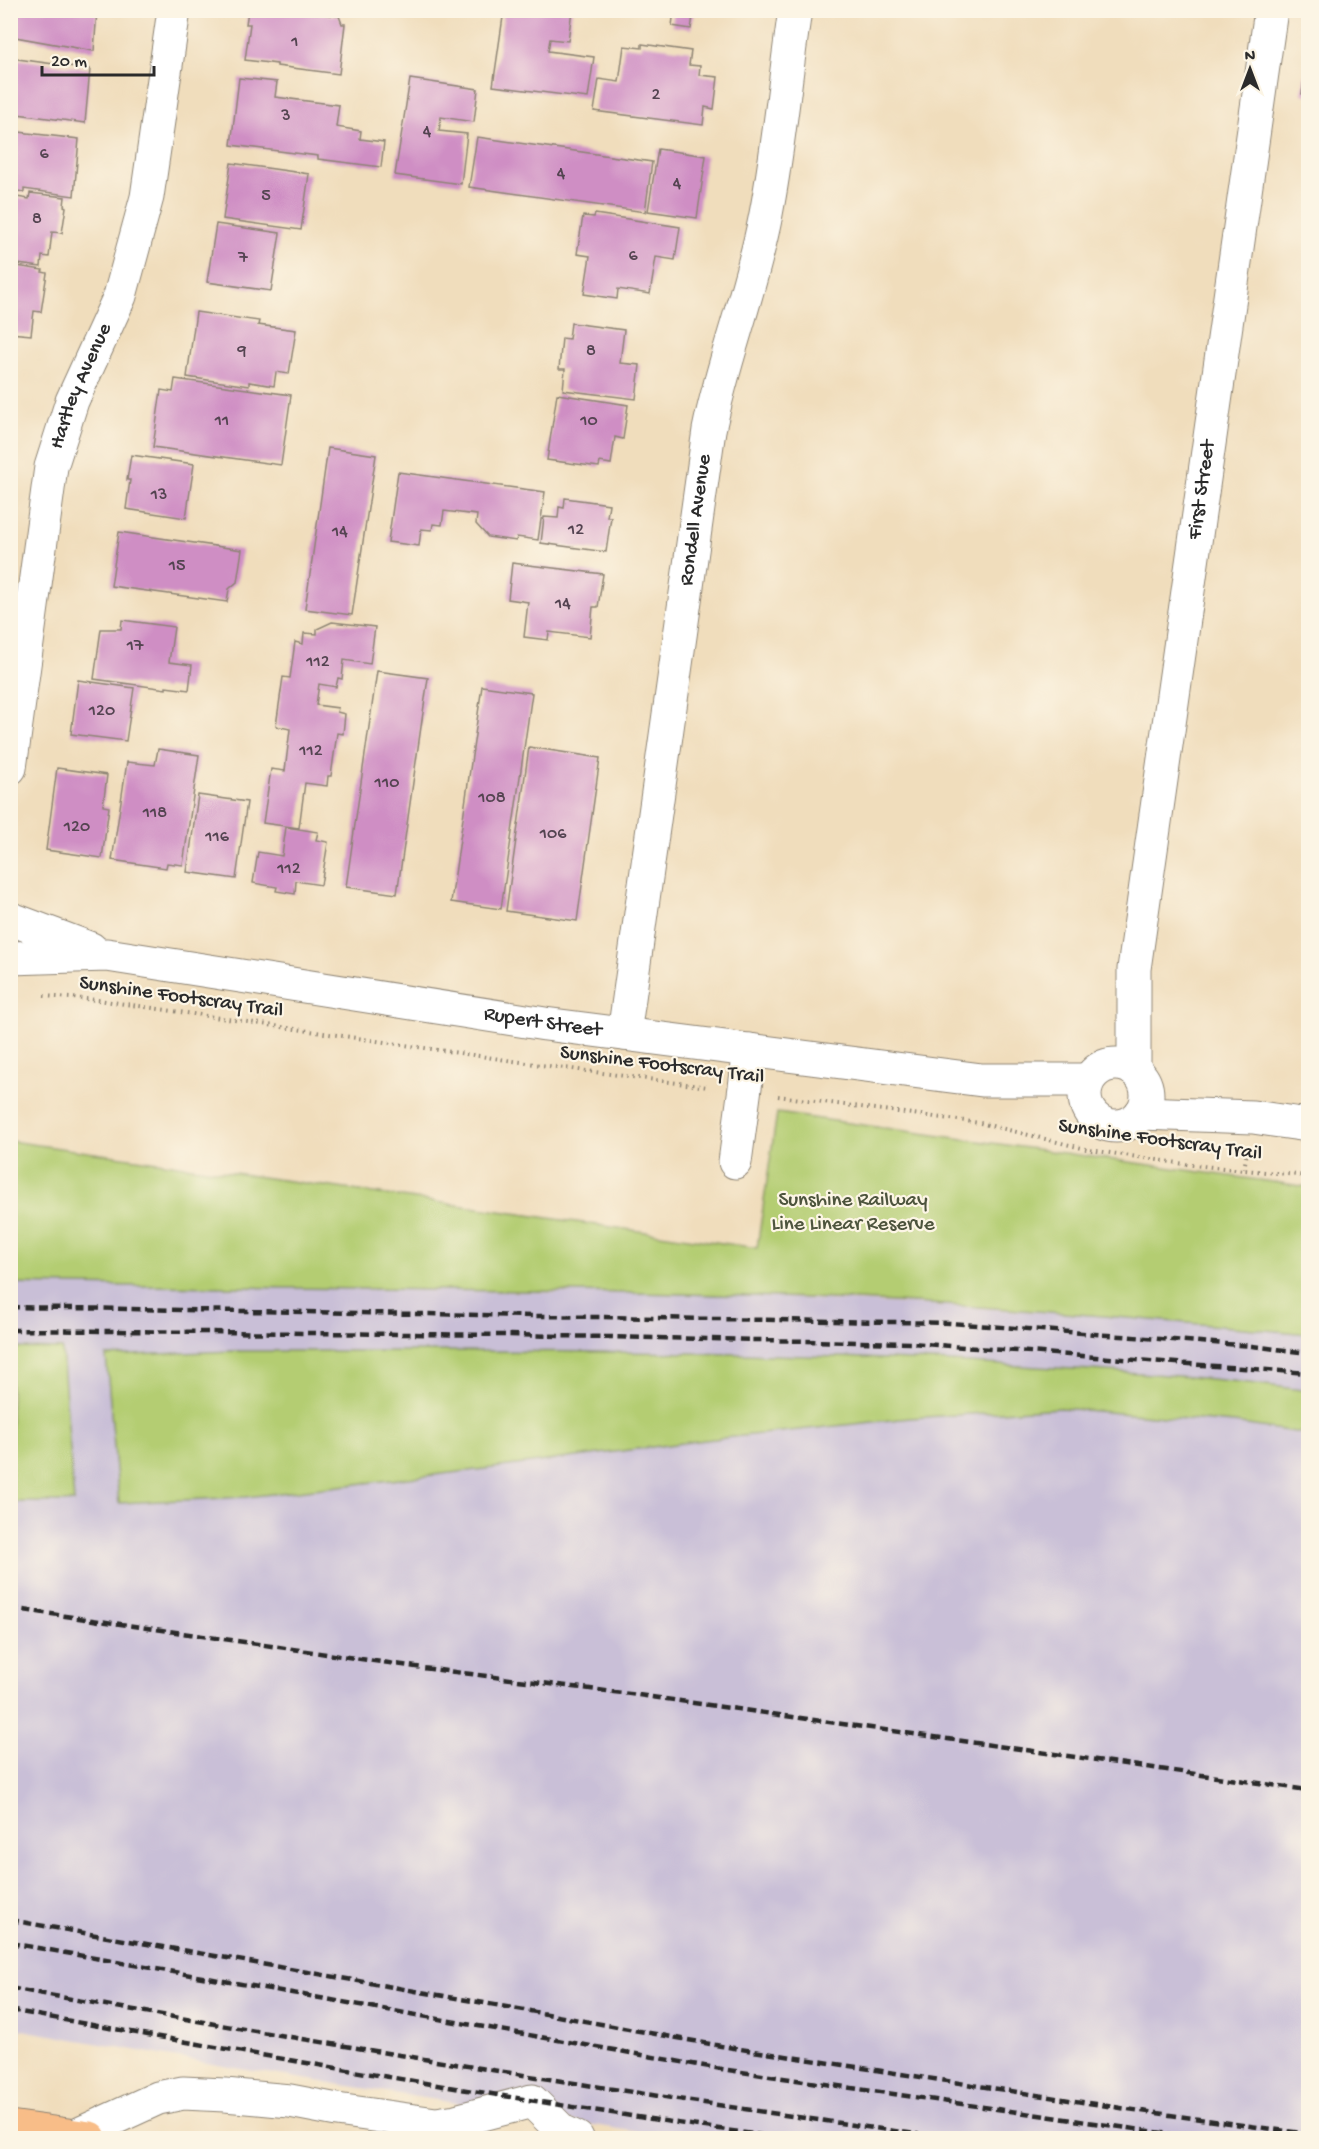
<svg xmlns="http://www.w3.org/2000/svg" width="1319" height="2149" font-family="'Gochi Hand',sans-serif">
  <style>
    .industrial { fill: #c9bfd7 }
    .green { fill: #b4cd72; stroke: #707c4e; stroke-width: 1.5 }
    .building { fill: #cf8ec4 }
    .lines { fill: none; stroke-linecap: round; stroke-linejoin: round }
    .minor-casing { stroke: #8e8474; stroke-width: 35 }
    .major-casing { stroke: #8e8474; stroke-width: 35 }
    .path { stroke: #8e8474; stroke-width: 4; stroke-dasharray: 1.5 4.5; stroke-linecap: butt }
    .minor { stroke: #fff; stroke-width: 33 }
    .major { stroke: #f8bd88; stroke-width: 33 }
    .rail { stroke: #2b2b2b; stroke-width: 4.5; stroke-dasharray: 9 4.5; stroke-linecap: butt }
    .labels { text-anchor: middle; dominant-baseline: central; stroke-width: 4.5; stroke-linejoin: round; paint-order: stroke }
    .number-label { font-size: 18px; fill: #544451 }
    .street-label { font-size: 21px; fill: #2b2b2b; stroke: #fcf5e5 }
    .park-label { font-size: 21px; fill: #4d543d; stroke: #fcf5e5 }
  </style>
  <rect width="100%" height="100%" fill="#fcf5e5"/>
  <filter id="ink" filterUnits="userSpaceOnUse"><feTurbulence type="fractalNoise" baseFrequency=".0167" numOctaves="2"/><feDisplacementMap in="SourceGraphic" scale="12" xChannelSelector="R" yChannelSelector="G"/><feConvolveMatrix kernelMatrix="1 2 1 2 8 2 1 2 1" color-interpolation-filters="sRGB"/></filter>
  <filter id="wash" filterUnits="userSpaceOnUse"><feTurbulence type="fractalNoise" baseFrequency=".008" numOctaves="4" result="noise"/><feDisplacementMap in="SourceGraphic" scale="24" xChannelSelector="R" yChannelSelector="G"/><feGaussianBlur stdDeviation="1.35" result="paint"/><feColorMatrix in="noise" values="0 0 0 0 0 0 0 0 0 0 0 0 0 0 0 0 0 1.4 0 .05"/><feComposite in="paint" operator="in"/></filter>
  <g filter="url(#wash)">
    <rect width="100%" height="100%" fill="#f0ddbc"/>
    <path class="industrial" d="M11 1284 717 1295 930 1305 1166 1320 1308 1334V2138H676L235 2068 11 2028Z"/>
    <path class="green" d="M777 1113 1308 1187V1334C1112 1315 914 1300 716 1295 481 1289 246 1288 11 1284V1141L757 1248Z
      M11 1348 62 1349 74 1502H11Z
      M235 1351C491 1351 747 1349 1002 1365 1104 1371 1207 1375 1308 1391V1434L1234 1423 1061 1408 910 1418 705 1440 493 1468 246 1497 119 1503 106 1356Z"/>
    <g id="blocks">
      <path class="building" d="M10 10H97L94 51 10 36Z
        M289 10 339 16 342 24H345L339 74 277 66V64L245 60 250 24H246L248 11Z
        M504 10H572L568 41 550 39 548 51 594 57 588 98 493 86Z
        M674 10H694L691 29 672 26Z
        M642 44 691 51 689 65 700 66 699 75 718 77 714 109 705 107 703 125 594 111 599 79 619 82 624 46 642 48Z
        M10 58 90 69 85 123 10 113Z
        M1307 60H1308V95L1302 94Z
        M239 78 277 82 275 97 339 105 336 127 361 131 360 139 384 142 381 167 318 159V156L231 145Z
        M410 79 478 89 474 122 441 117 439 131 467 134 461 184 395 175Z
        M10 131 79 139 74 196 24 189V192L10 190Z
        M477 137 652 162 645 212 469 187Z
        M658 149 706 156 697 218 648 211Z
        M231 163 309 174 301 230 223 219Z
        M30 193 65 197 64 206 66 207 62 233 52 232 49 257 42 256 41 267 10 263V196L29 199Z
        M595 214 680 227 675 260 656 257 650 294 618 289 617 299 584 294 590 256 577 254 583 216 594 217Z
        M216 224 280 233 271 291 207 282Z
        M10 265 43 270 42 272 47 273 41 312 34 311 31 335 10 333Z
        M196 312 259 321 258 325 296 330 289 374 276 372 274 386 249 382V386L187 377Z
        M571 323 624 330 620 363 640 365 636 399 563 390 565 369H559L562 338 569 339Z
        M175 379 291 395 281 465 153 447 161 390 173 392Z
        M557 394 628 405 623 439 615 437 611 464 600 462 599 467 547 460Z
        M328 448 376 455 352 615 305 609Z
        M131 455 194 464 186 518 126 509 130 480H127Z
        M398 472 545 492 538 540 517 537 516 541 488 537 476 524 477 515 444 511 442 525 433 524 432 530 421 529 419 546 388 542Z
        M565 498 609 504 607 517H611L606 552 541 543 544 517 558 518 559 507 564 508Z
        M119 532 242 550 237 582 229 589 227 602 111 586Z
        M512 563 603 574 598 607H593L590 637 549 632 548 640 524 637 528 602 508 599Z
        M122 620 174 627 169 662 192 665 189 690 166 687V689L94 679 101 629H121Z
        M332 622 375 627 370 664 344 660 342 679 338 678 336 687 319 684 316 705 338 708 337 712 345 714 343 734 337 733 331 776H328L327 786 305 783 299 828 263 823 271 769 285 771 290 729 276 726 283 677 290 678 295 642 303 644 304 633 317 634V629Z
        M377 671 428 678 397 894 346 887Z
        M78 680 134 688 126 741 71 734Z
        M482 686 532 693 501 909 451 902Z
        M529 747 600 758 577 921 506 911Z
        M158 749 199 755 183 865 167 863 166 868 112 860 127 762 155 765Z
        M57 768 107 775 103 806 109 807 102 858 46 850Z
        M198 795 247 802 236 879 187 872Z
        M286 827 318 832 316 840 328 842 321 885 296 881 295 894 276 891 277 887 253 883 258 852 282 856Z"/>
    </g>
  </g>
  <g filter="url(#ink)">
    <use href="#blocks" fill-opacity="0" stroke="#8e8474" stroke-width="1.5"/>
    <g class="lines">
      <defs>
        <g id="minor">
          <path id="s1" d="M10 768 51 467 72 401 120 296 147 197 174 10"/>
          <path d="M14 920 91 949"/>
          <path id="s2" d="M10 958 107 955 545 1024 982 1080H1088"/>
          <path id="s3" d="M624 1034 709 430C724 357 752 288 766 214 779 147 785 78 795 10"/>
          <circle cx="1116" cy="1095" r="31"/>
          <path id="s4" d="M1134 1070V969L1271 10"/>
          <path d="M1141 1113 1253 1117 1308 1125"/>
          <path d="M735 1162 750 1050"/>
          <path d="M75 2136 158 2098 183 2093 225 2095 290 2101 337 2110 436 2124 456 2121 532 2101 562 2131 577 2138"/>
        </g>
        <path id="major" d="M10 2127 90 2138"/>
      </defs>
      <use href="#minor" class="minor-casing"/>
      <use href="#major" class="major-casing"/>
      <path class="path" d="M44 996 98 1000 534 1064 708 1087
        M778 1096 980 1123 1090 1150 1192 1165 1308 1176
        M1244 1169 1247 1152"/>
      <use href="#minor" class="minor"/>
      <use href="#major" class="major"/>
      <path class="rail" d="M10 1307 950 1323 1252 1346 1308 1353
        M10 1330 506 1335 910 1343 1308 1373
        M10 1608 423 1668 638 1695 1308 1790
        M10 1920 541 2013 721 2046 1127 2109 1308 2134
        M10 1943 721 2069 1197 2138
        M10 1988C321 2044 632 2094 944 2138
        M10 2010C267 2057 524 2102 782 2138"/>
    </g>
  </g>
  <g class="labels">
    <g class="number-label">
      <text x="295" y="42">1</text>
      <text x="656" y="95">2</text>
      <text x="286" y="116">3</text>
      <text x="427" y="132">4</text>
      <text x="44" y="154">6</text>
      <text x="561" y="174">4</text>
      <text x="677" y="184">4</text>
      <text x="266" y="196">5</text>
      <text x="37" y="219">8</text>
      <text x="633" y="256">6</text>
      <text x="243" y="258">7</text>
      <text x="242" y="351">9</text>
      <text x="591" y="351">8</text>
      <text x="222" y="421">11</text>
      <text x="589" y="421">10</text>
      <text x="159" y="495">13</text>
      <text x="576" y="530">12</text>
      <text x="340" y="532">14</text>
      <text x="177" y="566">15</text>
      <text x="563" y="604">14</text>
      <text x="135" y="646">17</text>
      <text x="318" y="662">112</text>
      <text x="102" y="711">120</text>
      <text x="311" y="751">112</text>
      <text x="387" y="783">110</text>
      <text x="492" y="798">108</text>
      <text x="155" y="813">118</text>
      <text x="77" y="827">120</text>
      <text x="553" y="834">106</text>
      <text x="217" y="837">116</text>
      <text x="289" y="869">112</text>
    </g>
    <g class="street-label">
      <text stroke="none"><textPath href="#s1" startOffset="390">Hartley Avenue</textPath></text>
      <text stroke="none"><textPath href="#s4" startOffset="585">First Street</textPath></text>
      <text stroke="none"><textPath href="#s3" startOffset="519">Rondell Avenue</textPath></text>
      <text transform="translate(181 998) rotate(8)">Sunshine Footscray Trail</text>
      <text stroke="none"><textPath href="#s2" startOffset="538">Rupert Street</textPath></text>
      <text transform="translate(662 1066) rotate(7)">Sunshine Footscray Trail</text>
      <text transform="translate(1160 1141) rotate(8)">Sunshine Footscray Trail</text>
    </g>
    <g class="park-label">
      <text x="853" y="1201">Sunshine Railway<tspan x="853" dy="24">Line Linear Reserve</tspan></text>
    </g>
  </g>
  <rect width="1319" height="2149" fill="none" stroke="#fcf5e5" stroke-width="36"/>
  <g transform="translate(1250 69)" stroke="#fcf5e5" stroke-width="4.5" paint-order="stroke">
  <path d="M0-4.5L10 22L0 15L-10 22Z" fill="#2b2b2b"/>
  <text y="-9" font-size="16" font-weight="bold" text-anchor="middle" fill="#2b2b2b">N</text>
  </g>
  <path d="M42 66v9h112v-9" fill="none" stroke="#2b2b2b" stroke-width="3"/>
  <text x="51" y="66" font-size="18" fill="#2b2b2b" stroke="#fcf5e5" stroke-width="4.5" paint-order="stroke">20 m</text>
</svg>
